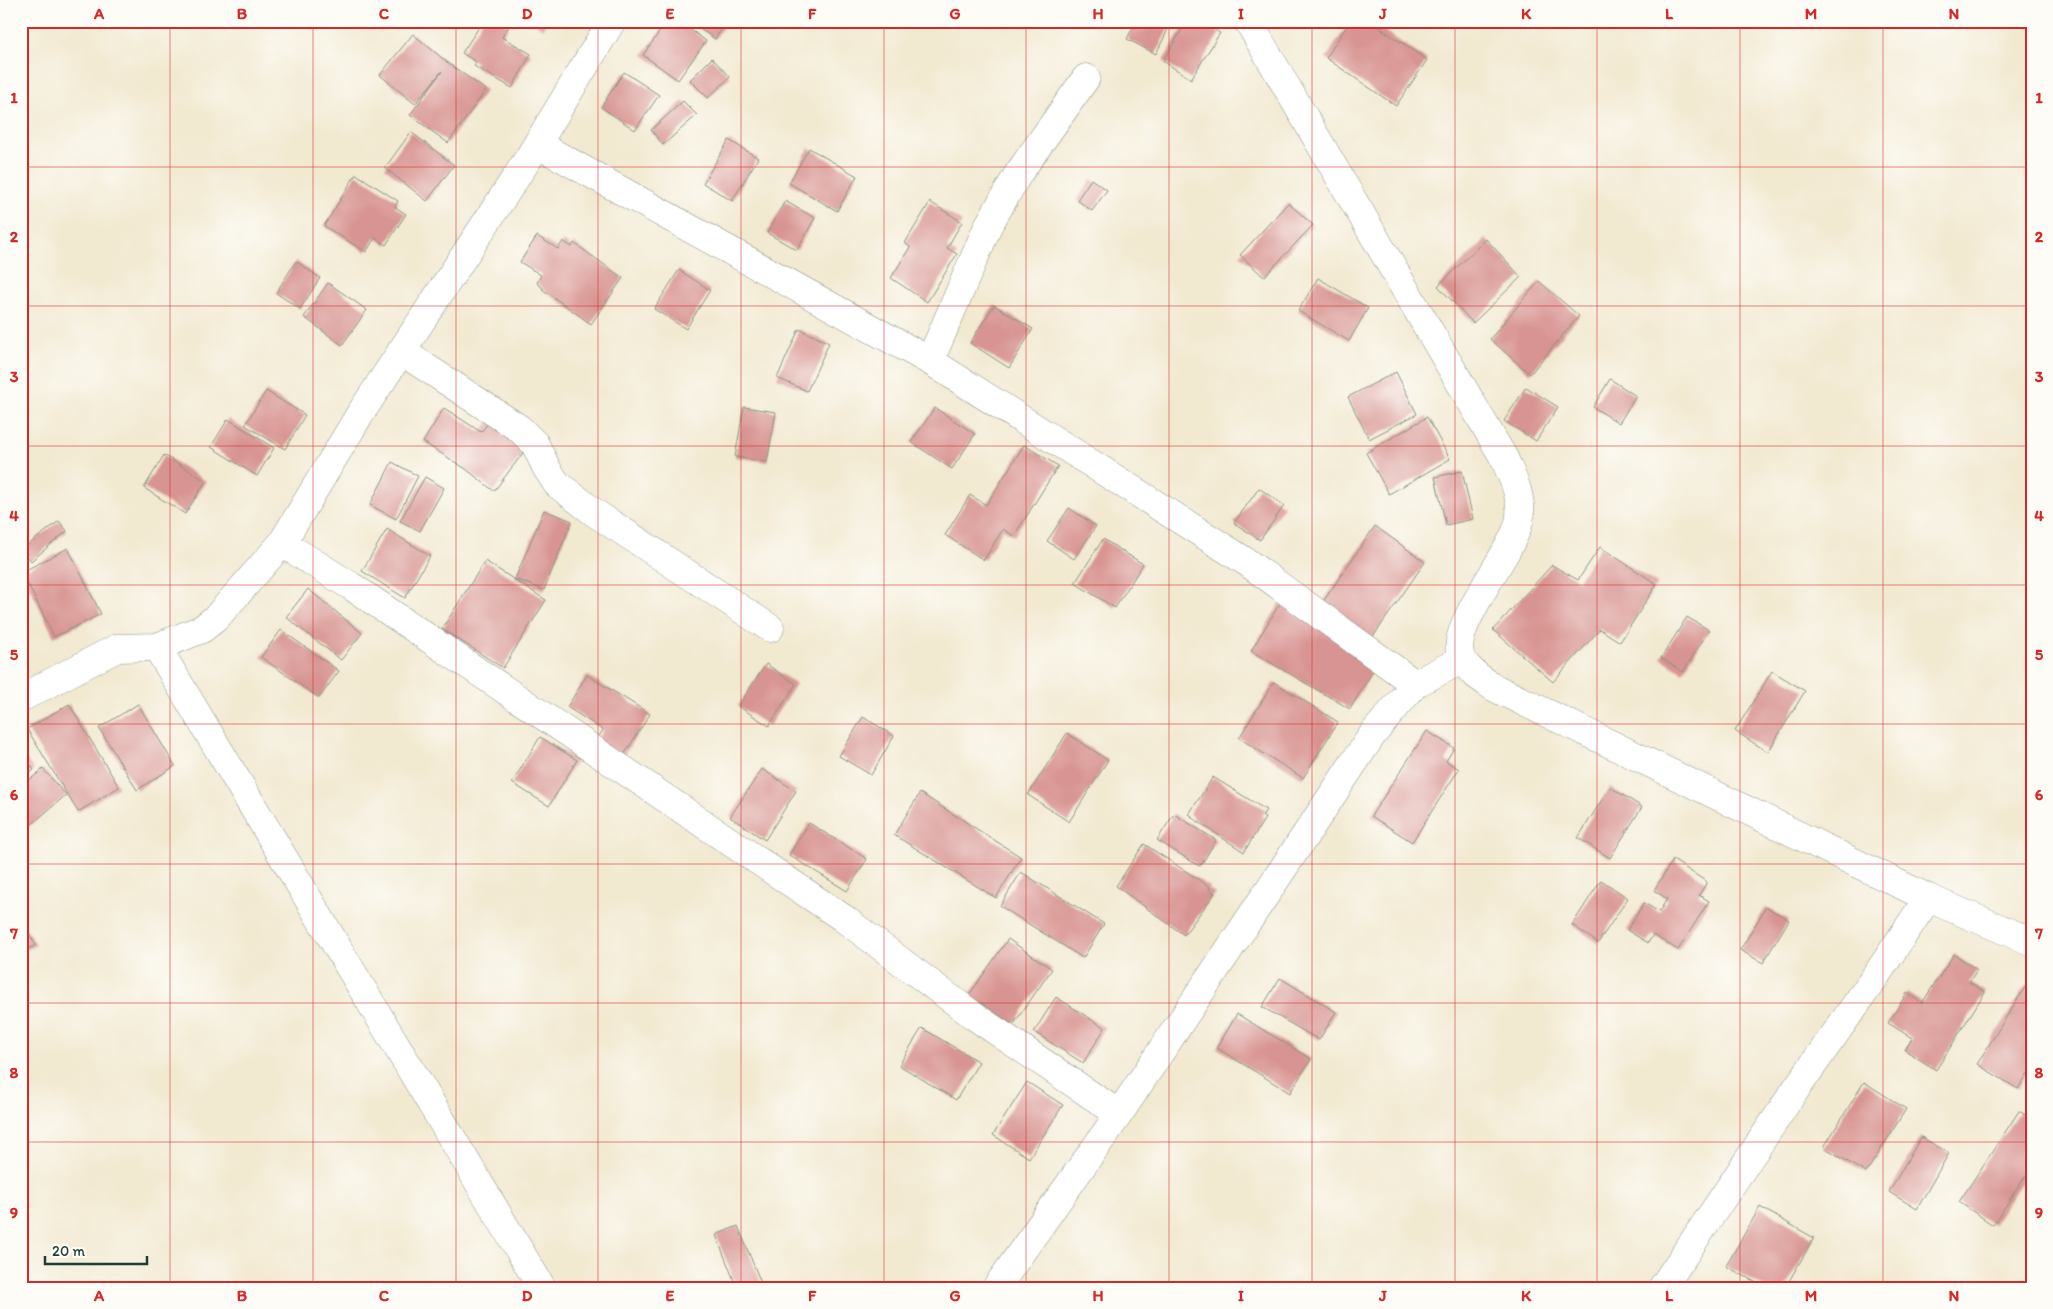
<svg xmlns="http://www.w3.org/2000/svg" width="2053" height="1309" font-family="Itim,sans-serif">
  <style>
    .building { fill: #d89492 }
    .lines { fill: none; stroke-linecap: round; stroke-linejoin: round }
    .minor-casing { stroke: #889382; stroke-width: 29 }
    .tertiary-casing { stroke: #889382; stroke-width: 29 }
    .minor { stroke: #fff; stroke-width: 28 }
    .tertiary { stroke: #fff; stroke-width: 28 }
    .grid { fill: none; stroke: #d62828; stroke-width: 1; stroke-opacity: 0.55 }
    .neatline { fill: none; stroke: #d62828; stroke-width: 2 }
    .grid-label { font-size: 16px; text-anchor: middle; font-weight: bold; fill: #d62828 }
  </style>
  <rect width="100%" height="100%" fill="#fdfcf7"/>
  <filter id="ink" filterUnits="userSpaceOnUse"><feTurbulence type="fractalNoise" baseFrequency=".02" numOctaves="2"/><feDisplacementMap in="SourceGraphic" scale="10" xChannelSelector="R" yChannelSelector="G"/><feConvolveMatrix kernelMatrix="1 2 1 2 8 2 1 2 1" color-interpolation-filters="sRGB"/></filter>
  <filter id="wash" filterUnits="userSpaceOnUse"><feTurbulence type="fractalNoise" baseFrequency=".0096" numOctaves="4" result="noise"/><feDisplacementMap in="SourceGraphic" scale="20" xChannelSelector="R" yChannelSelector="G"/><feGaussianBlur stdDeviation="1.12" result="paint"/><feColorMatrix in="noise" values="0 0 0 0 0 0 0 0 0 0 0 0 0 0 0 0 0 1.4 0 .05"/><feComposite in="paint" operator="in"/></filter>
  <g filter="url(#wash)">
    <rect width="100%" height="100%" fill="#f2e9d1"/>
    <g id="blocks">
      <path class="building" d="M483 21H502L509 26 502 37 531 54 512 88 474 66 476 62 462 53Z
        M531 21H547L543 29Z
        M667 21H679L706 41 678 80 643 55Z
        M688 21H727L715 39Z
        M1136 21H1172L1156 54 1127 39Z
        M1187 21H1201L1220 33 1191 79 1163 61Z
        M1350 21H1370L1427 60 1396 106 1326 58Z
        M413 34 448 63 486 90 448 143 410 115 442 71 415 104 380 75Z
        M712 58 730 77 708 98 690 80Z
        M624 72 659 95 635 130 601 107Z
        M683 101 697 115 663 145 651 130Z
        M411 132 454 165 427 201 385 168Z
        M729 140 758 158 732 201 703 183Z
        M809 148 857 176 837 211 789 183Z
        M356 174 398 201 395 207 406 214 386 245 375 238 366 252 324 226Z
        M1091 179 1107 190 1092 211 1077 200Z
        M785 201 815 218 797 250 767 233Z
        M930 202 962 222 947 248 957 254 927 302 891 278 910 247 905 243Z
        M1288 203 1313 225 1264 277 1240 255Z
        M537 236 558 249 563 241 572 247 574 243 623 278 591 324 542 289 543 288 537 283 541 275 520 262Z
        M1486 239 1521 277 1473 323 1438 286Z
        M296 261 320 278 300 309 276 293Z
        M679 270 710 290 686 329 654 309Z
        M1318 278 1368 308 1349 341 1298 311Z
        M1539 281 1579 316 1530 374 1490 339Z
        M328 283 367 310 342 345 304 317Z
        M994 305 1033 329 1009 368 970 343Z
        M799 329 829 343 807 391 777 378Z
        M1396 372 1417 414 1369 439 1348 397Z
        M1610 379 1636 396 1619 423 1593 407Z
        M1526 387 1558 407 1536 441 1504 421Z
        M266 391 305 415 285 449 245 425Z
        M744 407 776 412 767 462 735 457Z
        M444 408 481 432 493 417 529 445 494 491 466 469 423 442Z
        M935 408 975 434 952 469 911 442Z
        M1427 417 1450 459 1389 494 1366 453Z
        M228 419 274 448 257 476 211 447Z
        M1024 445 1058 466 1014 536 1003 529 984 560 945 535 970 495 986 505Z
        M164 455 206 481 185 514 144 488Z
        M392 462 418 476 396 519 370 505Z
        M1462 471 1473 519 1446 525 1435 477Z
        M425 477 444 488 420 531 400 521Z
        M1259 488 1284 506 1260 540 1234 523Z
        M1069 508 1096 526 1074 559 1047 541Z
        M544 510 572 521 544 590 515 579Z
        M59 521 67 531 31 561 23 549Z
        M1375 526 1425 562 1370 641 1320 606Z
        M387 529 430 556 405 598 362 571Z
        M1103 539 1143 564 1115 608 1075 583Z
        M1600 547 1657 584 1620 642 1600 629 1553 682 1493 630 1552 565 1578 580Z
        M68 548 101 614 54 637 22 572Z
        M485 561 546 600 503 668 442 629Z
        M308 589 362 633 341 660 286 617Z
        M1280 603 1379 661 1350 709 1251 651Z
        M1687 617 1709 630 1683 672 1661 658Z
        M281 630 339 671 319 698 261 657Z
        M766 664 796 684 769 726 738 706Z
        M1772 671 1805 691 1768 752 1735 731Z
        M587 675 650 714 622 758 595 742 603 730 567 707Z
        M1274 682 1338 722 1303 778 1239 738Z
        M69 704 119 787 78 812 27 729Z
        M138 704 175 766 137 790 99 728Z
        M863 717 894 736 871 775 839 756Z
        M1427 731 1454 748 1446 761 1459 769 1412 842 1371 816Z
        M1067 733 1108 760 1069 822 1028 795Z
        M540 737 577 760 549 806 512 783Z
        M21 752 34 770 21 779Z
        M43 769 66 795 26 829 21 822V787Z
        M762 769 796 791 765 840 730 817Z
        M1213 777 1266 810 1262 816 1265 818 1244 852 1191 817 1192 816 1189 814Z
        M1610 787 1642 807 1610 858 1578 838Z
        M920 793 1021 857 996 898 894 835Z
        M1174 814 1216 840 1201 865 1199 866 1157 840Z
        M809 823 867 859 847 891 789 855Z
        M1144 844 1210 887 1209 889 1215 893 1184 935 1116 886Z
        M1673 860 1707 882 1699 895 1709 901 1678 950 1653 935 1648 943 1627 930 1644 903 1659 912 1667 899 1654 890Z
        M1021 872 1104 924 1083 958 1000 906Z
        M1601 880 1628 898 1598 943 1572 925Z
        M1766 907 1789 920 1763 963 1740 950Z
        M21 921 36 945 21 953Z
        M1008 939 1052 969 1013 1025 969 995Z
        M1954 954 1977 970 1969 982 1985 992 1936 1070 1905 1050 1912 1038 1888 1023 1907 993 1922 1003Z
        M1280 978 1336 1012 1319 1040 1262 1007Z
        M2027 984 2032 987V1067L2018 1089 1977 1064Z
        M1056 997 1105 1028 1083 1063 1034 1032Z
        M1237 1014 1311 1059 1290 1093 1217 1048Z
        M922 1028 979 1062 956 1100 899 1065Z
        M1027 1082 1063 1105 1029 1158 993 1135Z
        M1864 1082 1906 1109 1866 1173 1824 1147Z
        M2019 1111 2032 1119V1166L1993 1225 1959 1202Z
        M1921 1137 1949 1153 1917 1209 1889 1192Z
        M1760 1207 1814 1238 1785 1288H1766L1726 1266Z
        M738 1226 763 1288H737L716 1235Z"/>
    </g>
  </g>
  <g filter="url(#ink)">
    <use href="#blocks" fill-opacity="0" stroke="#889382" stroke-width="1"/>
    <g class="lines">
      <defs>
        <path id="minor" d="M537 144 930 361 1248 563 1415 684
          M401 351 520 429 535 444 547 469 557 484 595 513 770 628
          M930 361 988 226 1018 174 1086 78
          M282 543 351 586 843 918 974 1016 1119 1114
          M157 647 542 1288
          M21 698 117 648 157 647 202 629 216 618 282 543 360 414 528 159 612 21
          M996 1288 1119 1114 1373 734 1415 684 1461 660
          M1662 1288 1796 1089 1873 980 1928 898"/>
        <path id="tertiary" d="M1248 21 1504 458C1512 477 1522 495 1520 516 1518 550 1442 631 1463 661 1471 673 1483 680 1495 688L1928 898 2032 942"/>
      </defs>
      <use href="#minor" class="minor-casing"/>
      <use href="#tertiary" class="tertiary-casing"/>
      <use href="#minor" class="minor"/>
      <use href="#tertiary" class="tertiary"/>
    </g>
  </g>
  <path class="grid" d="M170 21V1288M313 21V1288M456 21V1288M598 21V1288M741 21V1288M884 21V1288M1026 21V1288M1169 21V1288M1312 21V1288M1455 21V1288M1597 21V1288M1740 21V1288M1883 21V1288M21 167H2032M21 306H2032M21 446H2032M21 585H2032M21 724H2032M21 864H2032M21 1003H2032M21 1142H2032"/>
  <rect width="2053" height="1309" fill="none" stroke="#fdfcf7" stroke-width="55"/>
  <path d="M45 1256v8h102v-8" fill="none" stroke="#1f3d34" stroke-width="2.5"/>
  <text x="52" y="1256" font-size="15" fill="#1f3d34" stroke="#fdfcf7" stroke-width="4" paint-order="stroke">20 m</text>
  <rect x="28" y="28" width="1998" height="1254" class="neatline"/>
  <g class="grid-label">
    <text x="99" y="19">A</text>
    <text x="242" y="19">B</text>
    <text x="384" y="19">C</text>
    <text x="527" y="19">D</text>
    <text x="670" y="19">E</text>
    <text x="812" y="19">F</text>
    <text x="955" y="19">G</text>
    <text x="1098" y="19">H</text>
    <text x="1241" y="19">I</text>
    <text x="1383" y="19">J</text>
    <text x="1526" y="19">K</text>
    <text x="1669" y="19">L</text>
    <text x="1811" y="19">M</text>
    <text x="1954" y="19">N</text>
    <text x="14" y="103">1</text>
    <text x="2039" y="103">1</text>
    <text x="14" y="242">2</text>
    <text x="2039" y="242">2</text>
    <text x="14" y="382">3</text>
    <text x="2039" y="382">3</text>
    <text x="14" y="521">4</text>
    <text x="2039" y="521">4</text>
    <text x="14" y="660">5</text>
    <text x="2039" y="660">5</text>
    <text x="14" y="800">6</text>
    <text x="2039" y="800">6</text>
    <text x="14" y="939">7</text>
    <text x="2039" y="939">7</text>
    <text x="14" y="1078">8</text>
    <text x="2039" y="1078">8</text>
    <text x="14" y="1218">9</text>
    <text x="2039" y="1218">9</text>
    <text x="99" y="1301">A</text>
    <text x="242" y="1301">B</text>
    <text x="384" y="1301">C</text>
    <text x="527" y="1301">D</text>
    <text x="670" y="1301">E</text>
    <text x="812" y="1301">F</text>
    <text x="955" y="1301">G</text>
    <text x="1098" y="1301">H</text>
    <text x="1241" y="1301">I</text>
    <text x="1383" y="1301">J</text>
    <text x="1526" y="1301">K</text>
    <text x="1669" y="1301">L</text>
    <text x="1811" y="1301">M</text>
    <text x="1954" y="1301">N</text>
  </g>
</svg>
